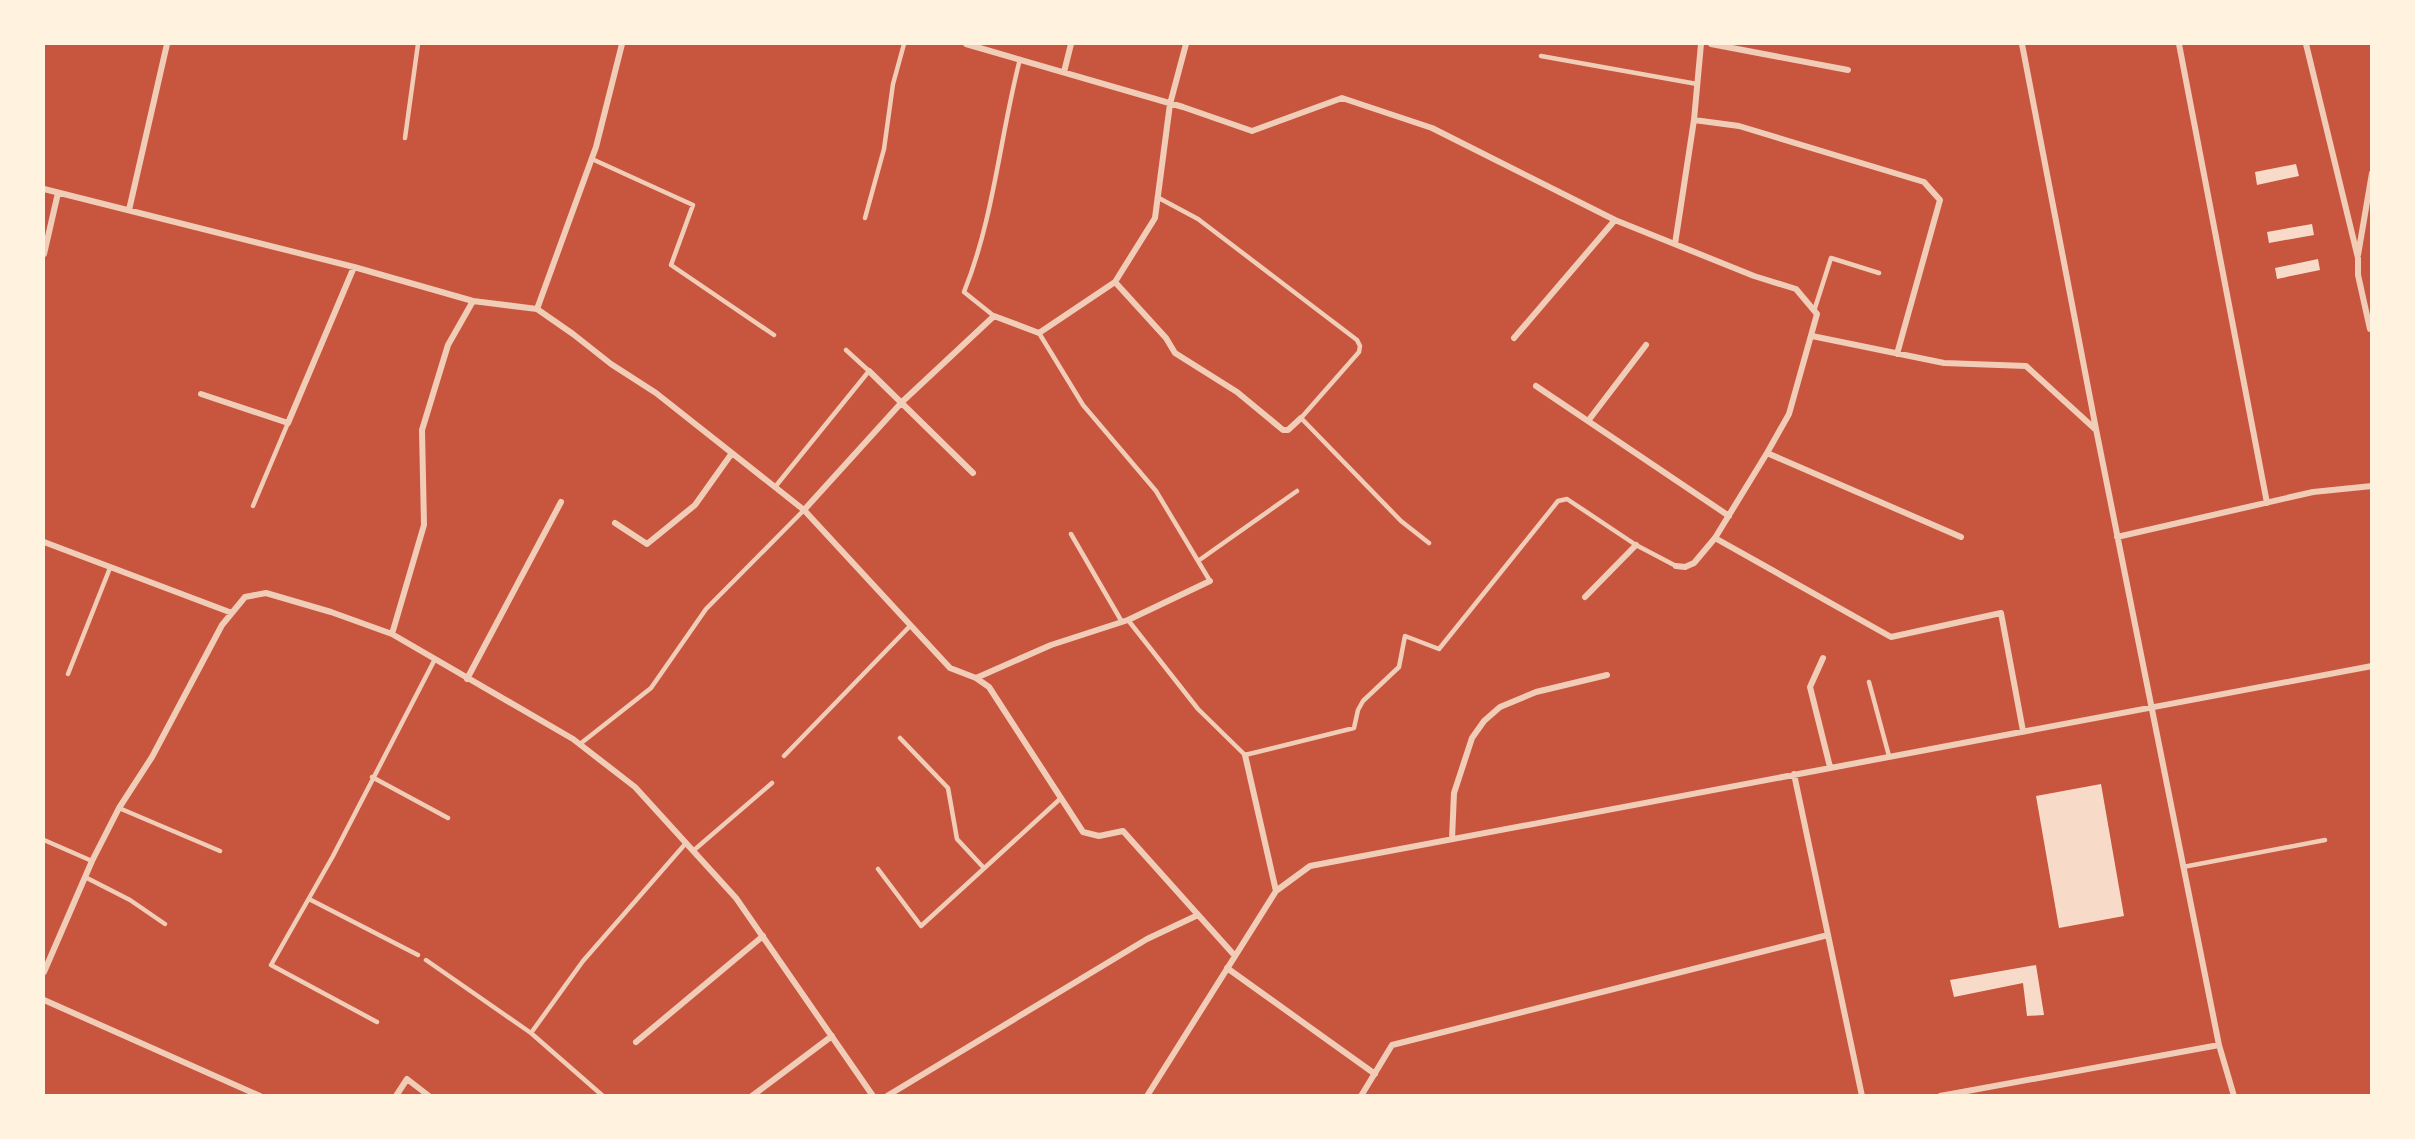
<svg xmlns="http://www.w3.org/2000/svg" width="2415" height="1139" font-family="Barlow,sans-serif">
  <style>
    .building { fill: #f7dbc8 }
    .lines { fill: none; stroke-linecap: round; stroke-linejoin: round }
    .service { stroke: #f1ccb7; stroke-width: 4.5 }
    .minor { stroke: #f1ccb7; stroke-width: 6 }
  </style>
  <rect width="100%" height="100%" fill="#c8553d"/>
  <path class="building" d="M2296 164 2299 176 2257 185 2255 172Z
    M2312 224 2314 235 2269 243 2267 232Z
    M2318 259 2320 270 2277 279 2275 268Z
    M2101 784 2124 916 2059 928 2036 796Z
    M2036 965 2044 1015 2027 1016 2023 983 1954 997 1950 980Z"/>
  <g class="lines">
    <path class="service" d="M1541 56 1697 84
      M405 138 418 44
      M592 159 693 205 671 265 774 335
      M1157 197 1198 219 1357 340 1360 346 1359 352 1301 418 1401 521 1429 543
      M865 218 884 149 893 84 904 44
      M1814 311 1831 258 1879 273
      M994 316 964 292C994 218 1000 136 1020 59
      M1039 333 1083 405 1156 491 1210 581
      M775 487 869 371 846 350
      M253 506 288 423
      M1071 534 1122 622
      M1198 561 1297 491
      M1128 620 1198 709 1245 755 1354 728 1358 710 1363 701 1399 667 1405 636 1439 649 1558 501 1567 499 1636 545 1676 566
      M68 674 110 568
      M1869 682 1889 756
      M900 738 948 788 957 839 983 867
      M580 744 651 688 706 609 804 510
      M784 756 909 627
      M372 777 448 818
      M119 808 220 851
      M44 840 92 861
      M693 851 772 783
      M2183 867 2325 840
      M878 869 921 926 1060 799
      M85 877 130 900 165 924
      M309 899 418 955
      M426 960 531 1033 603 1096
      M377 1022 271 965 333 856 435 659
      M531 1033 583 961 686 843"/>
    <path class="minor" d="M966 44 1183 107 1252 131 1342 98 1432 128 1615 220 1754 276 1796 289 1817 314 1789 414 1767 453 1715 538 1694 563 1685 567 1676 566
      M1711 44 1848 70
      M2022 44 2096 429 2219 1045 2234 1096
      M2179 44 2267 503
      M2306 44 2358 258V275L2370 329 2372 328
      M1064 72 1071 44
      M1694 120 1739 126 1924 182 1940 200 1897 354
      M44 189 354 267 473 301 537 309 573 334 611 364 656 393 804 510 950 668 976 678 989 687 1083 832 1099 836 1123 831 1235 956
      M129 210 167 44
      M1675 244 1694 120 1701 44
      M44 254 58 193
      M2358 255 2372 173
      M1115 282 1166 338 1175 353 1237 392 1283 430H1288L1301 418
      M537 309 596 147 622 44
      M1812 336 1944 363 2026 366 2095 429
      M1514 338 1615 220
      M869 371 973 473
      M1536 386 1729 516
      M201 394 288 423 354 267
      M1588 421 1646 345
      M1767 453 1961 537
      M804 510 902 402 994 316 1039 333 1115 282 1155 218 1170 104 1186 44
      M615 523 647 544 695 505 732 453
      M2117 537 2313 492 2372 486
      M1715 538 1891 637 2001 613 2023 731
      M44 542 232 613
      M1585 597 1636 545
      M392 634 424 525 422 430 448 345 473 301
      M1823 658 1810 687 1830 767
      M976 678 1051 645 1128 620 1210 581
      M467 679 561 502
      M1245 755 1276 891
      M1794 774 1862 1096
      M1452 839 1454 793 1472 738 1484 721 1500 707 1536 692 1607 675
      M1227 968 1375 1074
      M44 972 92 861 119 808 152 757 222 625 245 597 266 593 331 612 392 634 573 739 635 787 736 898 873 1096
      M44 1000 260 1096
      M636 1042 763 936
      M396 1096 407 1079 429 1096
      M752 1096 832 1036
      M887 1096 1147 939 1198 915
      M1147 1096 1276 891 1310 866 2372 666
      M1361 1096 1392 1045 1828 935
      M1940 1096 2219 1045"/>
  </g>
  <rect width="2415" height="1139" fill="none" stroke="#fff3e0" stroke-width="90"/>
</svg>
